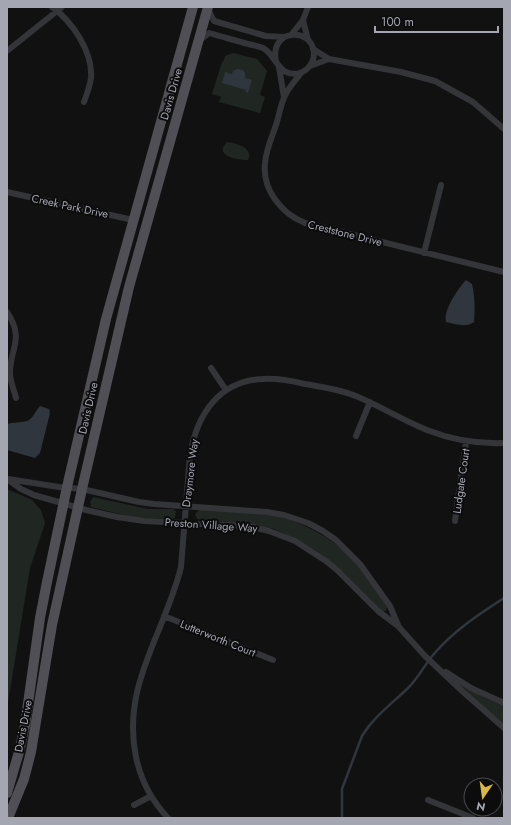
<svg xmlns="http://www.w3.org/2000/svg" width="511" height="825" font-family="Jost,sans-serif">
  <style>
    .green { fill: #202621 }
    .water { fill: #30363d }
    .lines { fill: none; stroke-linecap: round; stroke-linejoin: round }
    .stream { stroke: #30363d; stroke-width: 2.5 }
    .minor { stroke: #343539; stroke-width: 6 }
    .primary { stroke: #4f4f55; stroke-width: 10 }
    .labels { text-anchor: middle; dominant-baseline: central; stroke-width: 4; stroke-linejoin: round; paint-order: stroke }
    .street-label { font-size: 11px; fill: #a4a6b1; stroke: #0c0c0d }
  </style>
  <rect width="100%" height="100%" fill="#111112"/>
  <path class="green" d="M233 53 257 59 267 71 260 95 265 97 260 113 219 102 221 97 212 94 222 62 224 60 225 56Z
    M227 142C236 143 254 148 248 160 237 160 213 156 227 142Z
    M7 489 32 500 41 510 45 523 30 568 7 709Z
    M93 497 148 509H173L176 511 175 518 172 519 136 518 91 507 90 502Z
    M200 509C225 511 251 512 276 516 300 521 329 537 347 553 362 567 375 590 387 607L386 611H382L378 608 344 573 318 552 296 539 274 529 249 524 197 519 195 514Z
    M448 675 487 699 504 706V725Z"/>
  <path class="water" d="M237 69 243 70 245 73V78L252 80 248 93 246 92V90L222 83 225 72 232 74 233 71Z
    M466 280 472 284C475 297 475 309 474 322 466 328 455 324 446 322 443 310 458 289 466 280Z
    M40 406 49 409 50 413 40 453 35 458 7 450V424C13 422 20 423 27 421 33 419 35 411 40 406Z"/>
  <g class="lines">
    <path class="stream" d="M342 818V789L362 736C374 716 393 703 409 687 418 678 424 666 433 655 453 631 478 615 504 598"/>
    <path class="minor" d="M52 7C72 21 93 52 91 78 90 86 87 94 84 102
      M208 9 214 21 266 36 284 37
      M303 20 308 40
      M291 35 303 20 308 7
      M199 41 209 33C222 37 235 40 248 44 253 45 258 46 263 48 273 53 276 67 286 72 293 75 301 74 307 69 311 65 314 59 314 53 312 26 269 29 276 61
      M313 49 329 59 401 72 435 81 473 102 504 129
      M7 51 62 7
      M310 66 329 59
      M279 67 284 97
      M301 73C296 80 287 89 284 98 280 107 279 116 276 125 272 137 266 150 265 163 262 190 282 214 305 223L504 272
      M7 192 133 220
      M424 253 441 185
      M7 312C25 339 10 348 10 373 10 381 14 390 16 398
      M211 368 226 390
      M356 436 370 402
      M7 479 21 489 34 495 86 510 117 517 144 521 248 526 269 531 295 541 326 561 337 570 378 611 398 626 425 656 462 691 504 728
      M8 479 59 487 82 489 139 502 154 504 267 512 284 515 308 523 323 531 336 540 360 564 390 606 398 625
      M455 521 466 442
      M164 616 273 660
      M446 672 471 688 504 703
      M428 800 473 818
      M134 805 151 796
      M168 818C151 800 141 781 136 757 121 685 165 633 181 567L190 455C197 414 219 381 263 379 277 378 292 381 305 384 322 387 339 389 356 396 380 406 402 420 427 430 452 440 477 444 504 443"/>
    <path class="primary" d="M7 793 19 752 25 725 40 618 47 582 67 487 106 319 193 7
      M8 818 24 779 31 752 52 625 82 489 129 287 208 7"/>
  </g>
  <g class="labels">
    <g class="street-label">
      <text transform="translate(171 94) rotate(-74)">Davis Drive</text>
      <text transform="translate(70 206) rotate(12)">Creek Park Drive</text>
      <text transform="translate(345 233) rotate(14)">Creststone Drive</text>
      <text transform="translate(88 408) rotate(-77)">Davis Drive</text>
      <text transform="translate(190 473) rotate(-83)">Draymore Way</text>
      <text transform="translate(461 481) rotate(-82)">Ludgate Court</text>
      <text transform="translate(211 525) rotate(4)">Preston Village Way</text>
      <text transform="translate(218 638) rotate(22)">Lutterworth Court</text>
      <text transform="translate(23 726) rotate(-79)">Davis Drive</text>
    </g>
  </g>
  <rect width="511" height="825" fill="none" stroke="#a4a6b1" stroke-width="16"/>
  <g transform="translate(483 797) rotate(193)"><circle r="19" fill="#0c0c0d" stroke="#494a4f"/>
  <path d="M0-3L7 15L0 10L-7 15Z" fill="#dab841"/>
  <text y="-6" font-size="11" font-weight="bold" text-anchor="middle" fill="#a4a6b1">N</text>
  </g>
  <path d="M375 26v6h123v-6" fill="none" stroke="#a4a6b1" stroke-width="2"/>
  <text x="381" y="26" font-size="12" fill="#a4a6b1" stroke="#0c0c0d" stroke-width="3" paint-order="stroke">100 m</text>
</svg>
